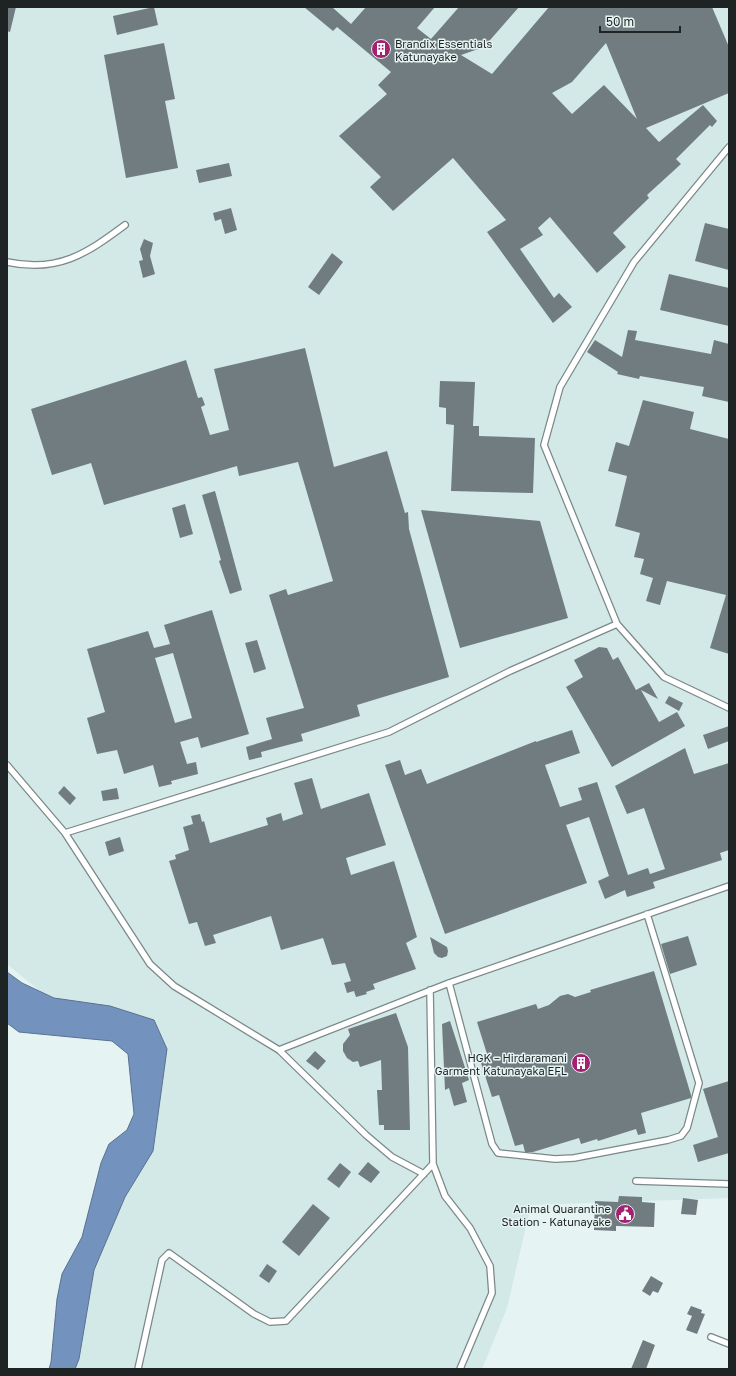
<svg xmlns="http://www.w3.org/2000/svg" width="736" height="1376" font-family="'Golos Text',sans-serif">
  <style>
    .built { fill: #d2e9e8 }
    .water { fill: #7393be; stroke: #5a7190 }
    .building { fill: #717c80; fill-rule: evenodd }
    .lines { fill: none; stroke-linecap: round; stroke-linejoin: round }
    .service-casing { stroke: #7c8888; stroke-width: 8 }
    .service { stroke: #fff; stroke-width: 5.5 }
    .labels { text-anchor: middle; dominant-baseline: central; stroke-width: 3; stroke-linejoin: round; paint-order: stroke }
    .poi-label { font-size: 11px; fill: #1e2323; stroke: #e5f3f2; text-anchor: end }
  </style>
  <rect width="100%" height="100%" fill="#e5f3f2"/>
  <path class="built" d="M7 7H729V1198L531 1205 507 1308 482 1369H58L149 1108 151 1036 41 992 7 964Z"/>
  <path class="water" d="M7 972 22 983 54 998 110 1006 154 1020 167 1049 153 1151 125 1197 94 1270 79 1359 75 1369H49L51 1362 57 1299 62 1274 82 1237 101 1163 109 1144 127 1130 134 1114 128 1054 112 1041 19 1032 7 1023Z"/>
  <path class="building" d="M7 7H16L10 32 7 31Z
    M154 7 158 25 117 35 113 16Z
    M304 7H332L351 24 366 7H435L417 28 431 39 459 7H519L484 47 461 55 492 74 549 7H712L729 47V93L646 128 659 142 703 105 717 121 712 127 710 125 676 159 681 164 647 195 649 198 613 233 626 247 597 273 550 217 538 228 543 235 520 249 554 298 559 293 572 307 553 323 487 232 506 220 453 158 393 211 370 187 381 177 339 136 387 94 378 85 391 72 337 27 333 31ZM606 43 637 119 604 85 572 114 552 93 572 82Z
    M164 43 175 99 165 101 178 168 126 178 104 55Z
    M229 163 232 176 199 183 196 170Z
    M231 208 237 230 225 234 221 219 215 221 213 213Z
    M705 223 729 229V270L695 261Z
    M144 239 153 243 150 256 155 274 143 278 139 261 143 260 140 249Z
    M332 253 343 262 319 295 308 287Z
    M669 274 729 288V326L660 310Z
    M628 330 637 331 635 340 711 354 714 340 729 344V402L702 396 704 387 640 376 639 379 617 374 618 372 587 352 595 340 622 357Z
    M305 348 334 467 387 451 405 513 408 512 409 529 449 677 357 705 360 716 301 734 303 741 261 752 262 757 249 760 246 747 272 739 266 718 304 708 269 595 286 589 288 595 333 581 298 462 239 476 237 466 104 505 91 463 52 475 31 409 186 360 198 398 202 397 205 405 201 407 210 435 229 430 214 369Z
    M440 381 475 382 473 426H479V436L535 438 533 493 451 491 454 425 446 424V408L439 407Z
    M643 400 694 412 690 429 729 439V654L710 648 726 595 667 581 660 605 646 601 653 578 640 574 644 559 634 557 640 533 615 526 627 476 608 471 616 442 629 446Z
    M215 491 242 590 230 594 219 561 221 560 202 495Z
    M185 504 193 534 180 538 172 508Z
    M421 510 540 521 568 618 460 648Z
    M212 610 249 734 201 748 198 737 180 742 187 764 196 762 198 774 171 781 172 784 159 787 153 765 124 774 117 750 97 754 87 718 105 712 87 649 148 631 154 648 170 644 164 625ZM173 653 192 718 175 723 155 658Z
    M257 640 266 669 254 673 245 643Z
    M599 647 607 648 613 660 618 657 636 690 649 683 658 699 641 690 659 722 677 712 685 726 612 767 566 687 583 677 574 660Z
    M669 696 683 703 679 711 665 703Z
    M729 726V741L708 749 703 735Z
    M572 730 580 753 545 765 560 807 582 800 578 788 597 782 628 875 648 868 650 874 665 869 644 808 627 814 615 786 685 748 694 774 729 763V850L720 853 722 860 653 882 655 888 627 897 625 890 605 899 598 881 609 876 589 817 566 825 587 883 445 934 385 765 400 760 405 775 421 769 427 784 536 741V742Z
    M312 778 321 809 369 793 386 845 346 858 351 875 394 861 417 937 406 943 416 969 373 984 375 989 366 992 367 994 356 997 354 991 347 993 344 983 351 981 345 963 332 965 323 938 281 950 271 916 213 935 216 943 205 946 197 922 189 924 169 861 176 859 175 855 189 850 183 827 193 824 191 816 200 814 202 822 204 821 210 843 268 825 266 818 281 813 283 821 303 814 294 783Z
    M64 786 76 798 70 805 58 793Z
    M117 788 119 799 103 801 101 791Z
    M120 837 124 851 109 856 105 842Z
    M688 936 697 965 670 974 661 944Z
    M430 937 447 947 448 951 447 956 442 958 438 957 434 953Z
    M654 971 691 1095V1098L641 1113 646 1133 638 1135 636 1129 598 1141 597 1139 581 1144 579 1138 533 1152H525L523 1144 515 1146 499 1095 492 1097 479 1057 487 1054 477 1022 536 1004 538 1009 549 1005 560 996 568 994 575 997 591 992 590 990Z
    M396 1013 408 1047 410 1130H384V1125H379L377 1090H382L381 1060 360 1067 358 1061 353 1062 347 1058 343 1051V1044L350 1035 348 1029Z
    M450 1021 469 1080 462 1083 467 1102 454 1106 449 1088 445 1090 442 1024Z
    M315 1051 326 1061 318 1070 306 1061Z
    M729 1081V1153L698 1162 693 1145 718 1137 703 1089Z
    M368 1162 380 1172 371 1183 358 1174Z
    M340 1163 351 1172 339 1188 327 1179Z
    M619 1196 642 1197V1202L655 1203 654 1227 616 1226V1231L594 1230 595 1201 618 1202Z
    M683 1198 698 1200 696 1215 681 1214Z
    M313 1204 330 1218 299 1256 282 1242Z
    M267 1264 277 1271 269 1283 259 1276Z
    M651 1276 663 1283 658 1293 653 1291 650 1296 642 1291Z
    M691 1306 702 1310 701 1313 705 1314 697 1334 686 1330 692 1316 687 1314Z
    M643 1340 655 1345 646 1369H631Z"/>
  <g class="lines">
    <defs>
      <path id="service" d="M729 147 634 262 560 387 544 445 617 624 664 677 729 708
        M7 262C58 273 86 254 125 225
        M7 765 65 833 150 964 174 986 279 1050 366 1135 392 1157 424 1174
        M65 833 389 732 510 671 617 624
        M449 983 492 1144 498 1153 555 1159 574 1158 668 1140 681 1136 687 1128 699 1083 647 914
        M430 990 433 1164 445 1196 470 1228 490 1266 492 1293 460 1369
        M279 1050 449 983 729 886
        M636 1181 729 1184
        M711 1337 729 1344
        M138 1369 162 1260 169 1253 254 1314 270 1322 286 1321 433 1164"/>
    </defs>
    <use href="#service" class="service-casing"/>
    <use href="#service" class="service"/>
  </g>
  <defs>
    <symbol id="building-disc" viewBox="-11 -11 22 22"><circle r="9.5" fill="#a22170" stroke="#e5f3f2"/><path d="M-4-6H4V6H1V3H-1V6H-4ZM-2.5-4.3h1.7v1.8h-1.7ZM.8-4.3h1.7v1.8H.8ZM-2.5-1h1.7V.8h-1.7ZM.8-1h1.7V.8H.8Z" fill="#fff"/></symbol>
    <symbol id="civic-disc" viewBox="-11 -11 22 22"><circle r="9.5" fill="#a22170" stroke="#e5f3f2"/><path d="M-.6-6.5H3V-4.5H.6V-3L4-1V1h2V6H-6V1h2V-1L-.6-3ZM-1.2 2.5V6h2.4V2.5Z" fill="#fff"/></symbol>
  </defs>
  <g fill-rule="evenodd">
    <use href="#building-disc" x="370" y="38" width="22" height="22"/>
    <use href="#building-disc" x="570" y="1052" width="22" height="22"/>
    <use href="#civic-disc" x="614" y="1203" width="22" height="22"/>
  </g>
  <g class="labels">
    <g class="poi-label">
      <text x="395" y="43" text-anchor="start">Brandix Essentials<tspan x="395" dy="13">Katunayake</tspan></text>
      <text x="567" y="1057">HGK – Hirdaramani<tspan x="567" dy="13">Garment Katunayaka EFL</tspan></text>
      <text x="611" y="1208">Animal Quarantine<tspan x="611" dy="13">Station - Katunayake</tspan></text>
    </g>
  </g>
  <rect width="736" height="1376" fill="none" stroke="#1e2323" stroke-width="16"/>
  <path d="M600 26v6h80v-6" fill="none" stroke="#1e2323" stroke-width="2"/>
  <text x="606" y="26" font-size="12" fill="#1e2323" stroke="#e5f3f2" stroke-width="3" paint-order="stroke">50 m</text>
</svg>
